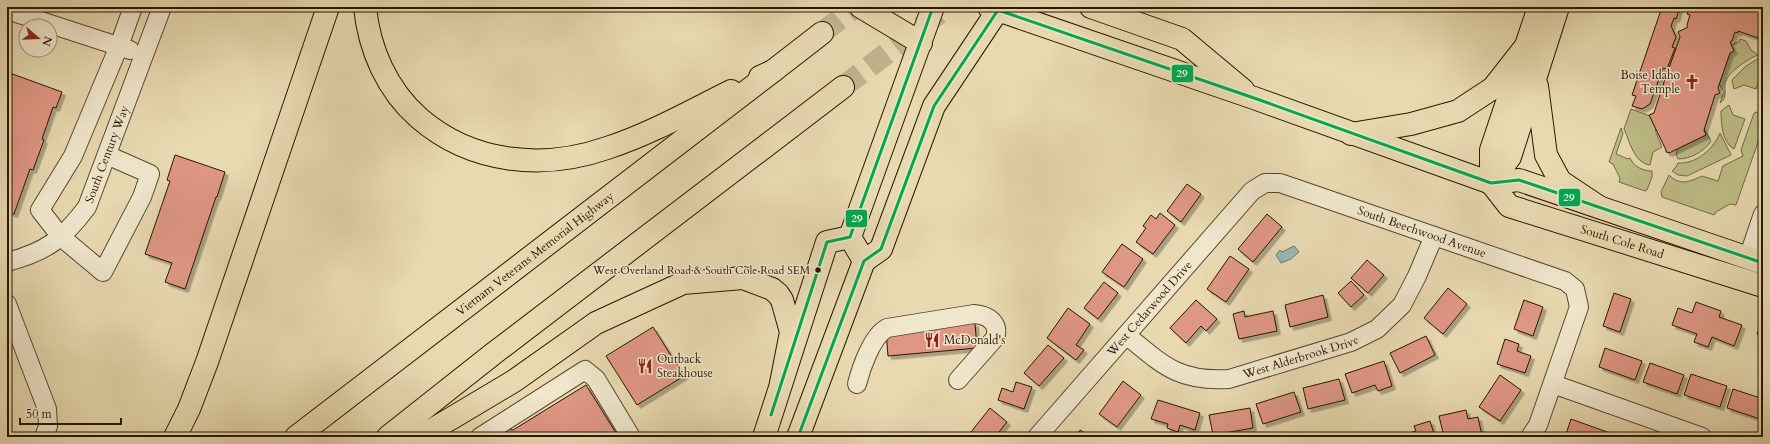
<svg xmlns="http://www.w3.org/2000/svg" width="1770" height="444" font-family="Cardo,serif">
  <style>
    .green { fill: #bebd86; stroke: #726a44 }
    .water { fill: #98b9b2; stroke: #6b786b }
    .building { fill: #df9785; stroke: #271601; filter: url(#shadow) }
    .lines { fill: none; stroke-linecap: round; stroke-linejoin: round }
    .highway-tunnel { stroke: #c1b28e; stroke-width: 22; stroke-dasharray: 22 11; stroke-linecap: butt }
    .minor-casing { stroke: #57472d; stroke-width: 20 }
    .major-casing { stroke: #271601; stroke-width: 24 }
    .highway-casing { stroke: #271601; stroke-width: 24 }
    .minor { stroke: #f0e6cc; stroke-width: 18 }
    .major { stroke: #e8d9b1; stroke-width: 22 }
    .highway { stroke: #e8d9b1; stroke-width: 22 }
    .bus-1-casing { stroke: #f0e6cc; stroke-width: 6 }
    .bus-1 { stroke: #00a94f; stroke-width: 3 }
    .bus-dot { fill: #271601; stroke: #f0e6cc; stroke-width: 1.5 }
    .labels { text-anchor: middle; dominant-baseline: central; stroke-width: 3; stroke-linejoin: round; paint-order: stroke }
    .bus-label { font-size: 11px; fill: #271601; stroke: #f0e6cc; text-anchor: end }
    .poi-label { font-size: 12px; fill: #271601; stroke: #f0e6cc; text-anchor: start }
    .street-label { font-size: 12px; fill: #271601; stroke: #f0e6cc }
    .line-badge { stroke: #f0e6cc; stroke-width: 1.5 }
    .badge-label { font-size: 11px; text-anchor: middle; font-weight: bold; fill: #fff }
  </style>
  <defs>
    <filter id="shadow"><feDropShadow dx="3.5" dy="3.5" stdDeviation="0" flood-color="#0004"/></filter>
  </defs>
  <rect width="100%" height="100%" fill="#e8d9b1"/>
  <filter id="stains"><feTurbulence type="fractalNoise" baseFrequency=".005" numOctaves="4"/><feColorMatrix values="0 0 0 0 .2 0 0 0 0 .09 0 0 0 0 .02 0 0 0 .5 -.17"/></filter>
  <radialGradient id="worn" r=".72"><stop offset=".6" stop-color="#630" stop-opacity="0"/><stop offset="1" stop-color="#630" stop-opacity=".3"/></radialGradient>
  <path class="green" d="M1740 39 1746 41 1751 50 1758 55C1748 59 1727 72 1725 84 1724 92 1728 97 1720 103L1724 92 1719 84 1730 53 1734 51 1731 45 1739 42Z
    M1759 58H1763V67L1756 89 1744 85 1734 89 1732 80 1746 66Z
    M1729 105 1733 115 1745 119 1734 149C1722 143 1721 122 1721 111Z
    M1631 109 1650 116 1656 129 1655 130 1662 147 1653 152 1650 165C1634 163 1630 142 1624 129Z
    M1756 112 1762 114 1758 126 1763 128 1736 205 1730 204 1716 212 1714 215 1662 197 1661 192 1669 175C1680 186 1689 182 1702 176L1718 181 1723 166 1743 156 1741 150 1754 113Z
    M1621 128 1623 134 1616 154 1628 159 1630 158C1634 167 1643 171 1652 171V177L1647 190 1645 191 1619 182 1620 178 1613 164 1609 162Z
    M1704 128 1711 141C1704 152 1690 159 1678 159L1676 154 1678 148 1706 135Z
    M1720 133 1731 155 1687 176 1678 175 1672 171 1676 167 1678 163C1696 164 1713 150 1720 133Z"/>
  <path class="water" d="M1294 246 1299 252 1291 259 1281 263 1276 255 1280 250 1282 252Z"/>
  <path class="building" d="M1662 7H1680L1676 19 1674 18 1671 26 1676 37 1672 47 1675 48 1667 69 1663 68 1650 104 1642 109 1632 106 1636 96 1632 95Z
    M1690 7H1763V23L1758 38 1738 31V33L1735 32 1732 41 1730 42 1734 51 1730 53 1718 88 1720 93 1715 95 1704 130 1706 135 1671 152 1670 153 1666 152V150L1649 115 1654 113 1665 79 1663 74 1668 71 1680 37 1678 32 1688 27 1687 25 1690 15 1687 14Z
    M7 72 62 92 56 108 53 107 42 139 44 140 33 170 30 169 14 214 7 212Z
    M175 155 225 172 217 197H216L185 289 165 282 172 263 145 254 170 181 167 180Z
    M1187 184 1201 194 1181 222 1167 211Z
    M1160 213 1175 225 1153 254 1136 242 1146 228 1143 226 1151 215 1156 219Z
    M1267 214 1282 227 1253 262 1238 249Z
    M1122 244 1143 259 1124 287 1102 272Z
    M1230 256 1249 269 1226 302 1207 289Z
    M1367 260 1384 275 1368 293 1351 278Z
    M1351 281 1364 295 1351 307 1338 293Z
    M1104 282 1118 293 1098 319 1084 308Z
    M1448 288 1467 304 1443 334 1424 318Z
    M1614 293 1631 299 1620 332 1603 326Z
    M1323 295 1328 317 1290 327 1285 305Z
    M1196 300 1217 319 1206 331 1201 326 1186 343 1170 328Z
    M1524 300 1543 307 1533 336 1514 329Z
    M1696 302 1721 311 1719 317 1742 325 1734 346 1712 337 1708 347 1694 342 1697 334 1672 325 1678 308 1692 313Z
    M1068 308 1090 324 1076 345 1084 350 1076 360 1047 338Z
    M1244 311 1245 317 1273 311 1277 331 1239 339 1233 314Z
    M1763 318V337L1757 334Z
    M975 323 977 348 888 356 886 331Z
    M653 327 684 376 637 405 606 356Z
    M1426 336 1435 355 1400 373 1390 353Z
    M1505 339 1519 344 1517 351 1531 356 1525 373 1497 364Z
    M1048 345 1064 358 1039 386 1024 373Z
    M1605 348 1642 361 1635 380 1599 367Z
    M1384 361 1392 386 1378 391 1375 385 1352 393 1345 374Z
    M1650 363 1684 375 1677 394 1643 382Z
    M1691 374 1727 386 1720 407 1684 395Z
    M1500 375 1521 390 1500 421 1479 407Z
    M1339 379 1345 400 1308 409 1303 388Z
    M1123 381 1141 395 1117 427 1099 414Z
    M1016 382 1032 387 1024 409 998 400 1002 388 1013 392Z
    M586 385 616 433 610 437H500L502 432 508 429 513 430Z
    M1733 389 1763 399V411L1760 419 1727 408Z
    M1294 392 1301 412 1263 424 1256 404Z
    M1158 400 1200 413 1195 430 1180 425 1178 432 1167 428 1168 424 1151 419Z
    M990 408 1007 422 995 437H967Z
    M1250 408 1253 428 1213 435 1209 415Z
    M1466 410 1468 419 1478 417 1482 436 1444 437 1439 416Z
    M1571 419 1610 433 1609 437H1565Z
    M1430 421 1435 437H1407L1406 434 1416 431 1414 426Z
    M1080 430 1091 437H1076Z"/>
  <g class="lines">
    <path class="highway-tunnel" d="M822 33 855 7
      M843 87 947 7"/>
    <defs>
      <g id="minor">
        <path d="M7 10 130 50"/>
        <path d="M107 155 150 174 142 197 103 272 61 237 40 210 73 156 119 46 133 7"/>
        <path d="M1748 258 1763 214"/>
        <path id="s1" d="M7 262C46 252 63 239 87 207L162 7"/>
        <path d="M7 304 47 409 48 426 44 437"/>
        <path id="s2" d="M1126 335C1163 365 1178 382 1229 379L1351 342 1377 329 1402 305 1417 276 1434 236"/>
        <path d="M857 384C861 368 872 336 887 328L974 314C988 315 1000 323 995 338L958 380"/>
        <path d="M1553 384 1702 437"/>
        <path d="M480 437 585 370 596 379 631 437"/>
        <path id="s3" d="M1037 437 1252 191 1265 183H1280L1565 281 1575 289 1579 307 1538 425 1530 437"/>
      </g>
      <g id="major">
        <path d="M861 7 921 43"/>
        <path d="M989 7 1254 98 1491 183 1519 180 1763 263"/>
        <path d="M1091 7 1182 39 1243 90"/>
        <path id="s4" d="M1491 183 1509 206 1763 286"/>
        <path d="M864 261 881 249 934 106 998 10"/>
        <path d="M764 437 827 242 850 237"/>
        <path d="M798 437 864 261 850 237 933 7"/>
      </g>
      <g id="highway">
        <path d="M365 7C369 49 387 90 419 118 472 164 544 170 607 148 650 134 691 111 731 91"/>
        <path d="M760 77 773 71 822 33"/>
        <path d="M1537 86 1546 155 1560 181 1599 207"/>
        <path d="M1351 134 1411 124 1458 111 1493 88 1526 46"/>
        <path d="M1491 183 1510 157 1558 7"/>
        <path d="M1491 183V150L1539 7"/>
        <path d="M175 437 189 409 207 362 328 7"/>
        <path id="s5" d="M296 437 773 71"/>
        <path d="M388 437 493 354 843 87"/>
        <path d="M420 437 514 381 596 323 683 283 743 278 772 289 778 294 782 300 791 332 781 383"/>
      </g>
    </defs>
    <use href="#minor" class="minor-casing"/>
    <use href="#major" class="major-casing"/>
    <use href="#highway" class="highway-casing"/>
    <use href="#minor" class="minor"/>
    <use href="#major" class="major"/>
    <use href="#highway" class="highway"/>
    <defs>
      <path id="bus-1" d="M989 7 1254 98 1491 183 1519 180 1763 263
        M771 415 827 242 850 237 933 7
        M798 437 864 261 881 249 934 106 998 10"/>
    </defs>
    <use href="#bus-1" class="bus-1-casing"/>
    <use href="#bus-1" class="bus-1"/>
  </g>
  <defs>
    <symbol id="church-bare" viewBox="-9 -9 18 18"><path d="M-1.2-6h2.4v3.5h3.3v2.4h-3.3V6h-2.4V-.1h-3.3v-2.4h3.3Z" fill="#8f2418" stroke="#f0e6cc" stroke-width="2.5" paint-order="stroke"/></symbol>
    <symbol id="restaurant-bare" viewBox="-9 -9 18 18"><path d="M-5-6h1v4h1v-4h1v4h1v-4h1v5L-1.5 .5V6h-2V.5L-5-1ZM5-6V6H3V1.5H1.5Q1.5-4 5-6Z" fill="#8f2418" stroke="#f0e6cc" stroke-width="2.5" paint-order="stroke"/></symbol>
  </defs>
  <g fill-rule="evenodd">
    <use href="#church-bare" x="1681" y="71" width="22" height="22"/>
    <use href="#restaurant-bare" x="921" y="329" width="22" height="22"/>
    <use href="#restaurant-bare" x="634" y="355" width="22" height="22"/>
  </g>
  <circle class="bus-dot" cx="818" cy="270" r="3.5"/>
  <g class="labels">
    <g class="bus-label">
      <text x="810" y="270">West Overland Road &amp; South Cole Road SEM</text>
    </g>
    <g class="poi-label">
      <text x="1680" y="75" text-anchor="end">Boise Idaho<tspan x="1680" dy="14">Temple</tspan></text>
      <text x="944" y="340">McDonald's</text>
      <text x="657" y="359">Outback<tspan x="657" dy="14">Steakhouse</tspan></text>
    </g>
    <g class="street-label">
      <text stroke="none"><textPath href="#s1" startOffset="156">South Century Way</textPath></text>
      <text stroke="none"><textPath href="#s3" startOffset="507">South Beechwood Avenue</textPath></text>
      <text stroke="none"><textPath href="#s4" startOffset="148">South Cole Road</textPath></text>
      <text stroke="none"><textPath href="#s5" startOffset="301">Vietnam Veterans Memorial Highway</textPath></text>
      <text stroke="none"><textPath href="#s3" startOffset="171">West Cedarwood Drive</textPath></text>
      <text stroke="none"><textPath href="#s2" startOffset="191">West Alderbrook Drive</textPath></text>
    </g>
  </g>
  <g class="line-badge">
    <rect x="1171" y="64" width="23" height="19" rx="4" fill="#00a94f"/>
    <rect x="1558" y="188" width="23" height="19" rx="4" fill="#00a94f"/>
    <rect x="845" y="209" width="23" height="19" rx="4" fill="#00a94f"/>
  </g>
  <g class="badge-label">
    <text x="1182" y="77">29</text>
    <text x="1569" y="201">29</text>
    <text x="857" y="222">29</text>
  </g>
  <rect width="1770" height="444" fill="none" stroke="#e8d9b1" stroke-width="24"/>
  <rect x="8" y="8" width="1754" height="428" fill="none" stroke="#271601" stroke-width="2"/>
  <rect x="12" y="12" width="1746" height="420" fill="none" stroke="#271601"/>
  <g transform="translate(38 38) rotate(109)"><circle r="19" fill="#f0e6cc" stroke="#a0937b"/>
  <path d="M0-3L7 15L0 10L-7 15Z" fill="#8f2418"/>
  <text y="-6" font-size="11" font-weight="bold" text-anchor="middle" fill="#271601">N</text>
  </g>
  <path d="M20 418v6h101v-6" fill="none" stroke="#271601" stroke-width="2"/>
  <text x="26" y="418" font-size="12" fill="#271601" stroke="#f0e6cc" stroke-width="3" paint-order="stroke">50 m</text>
  <rect width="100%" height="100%" filter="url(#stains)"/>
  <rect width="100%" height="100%" fill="url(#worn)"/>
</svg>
